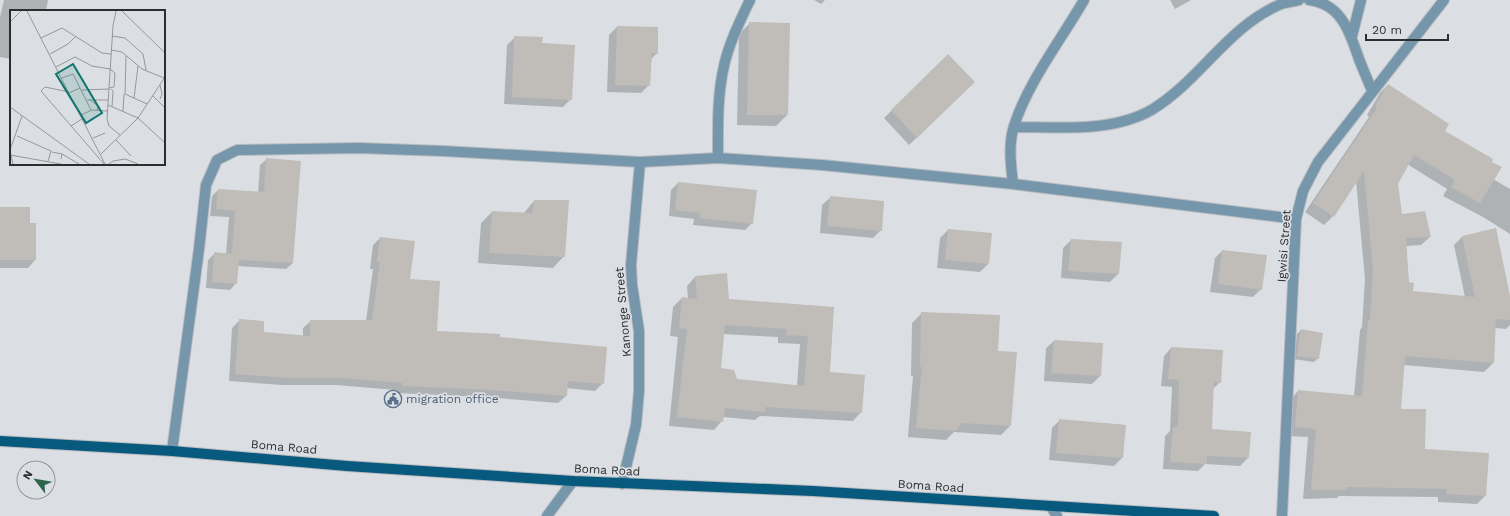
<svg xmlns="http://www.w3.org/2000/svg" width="1510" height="516" font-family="'Work Sans',sans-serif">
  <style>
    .shadow { fill: #0003; fill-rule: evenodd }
    .building { fill: #c0bcb8; fill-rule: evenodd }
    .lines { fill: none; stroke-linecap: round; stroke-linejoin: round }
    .minor-casing { stroke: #b8bbbf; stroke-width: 12 }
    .major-casing { stroke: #b8bbbf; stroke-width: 12 }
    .minor { stroke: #7596ab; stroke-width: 10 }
    .major { stroke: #07597e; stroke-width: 10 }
    .labels { text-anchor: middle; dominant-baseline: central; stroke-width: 3.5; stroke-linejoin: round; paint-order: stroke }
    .street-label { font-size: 12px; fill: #2c2d2f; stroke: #dbdfe3 }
    .service-label { font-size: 12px; fill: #4e5e75; stroke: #dbdfe3; text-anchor: start }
    .inset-road { fill: none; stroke: #95989b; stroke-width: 1 }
    .view { fill: #0f766e; fill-opacity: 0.15; stroke: #0f766e; stroke-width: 2 }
    .inset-edge { fill: none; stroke: #2c2d2f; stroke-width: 2 }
  </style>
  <rect width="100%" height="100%" fill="#dbdfe3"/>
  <path class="shadow" d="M4 0H48L46 11H11V59L0 57V17Z
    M814 0H825L821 4Z
    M1170 0H1191L1175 9Z
    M750 23 789 24 787 115 776 126 737 125 739 34Z
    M617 27 657 53 650 60 649 85 641 93 607 92 609 35Z
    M515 37 571 99 563 107 504 104 507 45Z
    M948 55 974 82 909 145 884 118Z
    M1388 85 1443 131 1491 162 1493 179 1510 189V234L1483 217 1443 196 1447 189 1407 164 1397 184 1401 215 1430 237 1421 245 1406 246 1408 283 1412 292 1465 297 1454 245 1462 237 1510 301V325L1506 329 1495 328 1493 363 1484 372 1404 365 1400 410 1424 450 1485 496 1477 504 1438 502V497L1339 496 1337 498 1303 499 1308 437 1287 436 1290 400 1298 391 1354 396 1360 330 1362 327 1365 279 1356 181 1333 216 1324 225 1305 212 1369 117 1367 115 1380 93Z
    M267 159 293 263 286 269 237 266 236 283 230 290 206 288 208 260 215 253 226 254 229 217 210 216 212 196 218 190 258 193 260 165Z
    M678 183 752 223 745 230 693 225 694 219 669 216 671 190Z
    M830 198 881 230 873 238 820 233 822 205Z
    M534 201 564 256 553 268 478 263 481 223 492 212 523 214Z
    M0 208 29 224 35 260 28 268H0Z
    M948 230 988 264 980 272 937 268 940 238Z
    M380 238 409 280 436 332 499 338 603 383 595 391 566 388V396L558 403 484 397 395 393V390L336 385H282L229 381 232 328 240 320 263 333 303 336V328L311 321H366L373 269H370L373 245Z
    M1071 240 1118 274 1110 282 1061 278 1063 248Z
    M1222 251 1261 289 1253 297 1210 292 1215 258Z
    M695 277 728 300 833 308 829 373 861 412 853 421 760 416 755 420 723 417 722 421 714 430 669 426 678 337 670 336 673 307 682 298 688 299 687 286ZM723 334 778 337V343L800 344 797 386 736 380 720 369Z
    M921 314 997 351 1010 426 1001 435 954 432 946 440 908 437 913 376H911L912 323Z
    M1301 330 1318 358 1314 362 1293 359 1297 334Z
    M1054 341 1102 344 1100 376 1092 384 1044 381 1046 348Z
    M1171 348 1220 382 1212 390 1211 430 1250 433 1248 458 1240 466 1205 464 1198 471 1163 469 1165 436 1170 431 1172 387 1161 386 1164 356Z
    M1060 420 1125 425 1122 458 1114 466 1049 460 1052 428Z"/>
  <path class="building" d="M749 22 790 23 788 115H747Z
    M617 26 658 27V54L652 53 650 86 615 85Z
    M514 36 543 37 542 43 575 45 572 100 512 97Z
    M948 54 975 82 917 138 891 110Z
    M1388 84 1449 124 1445 131 1493 159 1492 162 1502 167 1480 203 1451 187 1455 180 1414 155 1398 184 1402 214 1425 211 1431 237 1406 238 1409 282 1414 283 1413 291 1475 297 1462 236 1496 228 1510 296V320L1496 319 1494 363 1405 356 1401 409H1426L1425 449 1489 453 1486 496 1446 494 1447 489 1347 487V490H1311L1316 429 1295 427 1298 390 1362 396 1368 320H1370L1373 270 1364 171 1334 217 1313 203 1377 108 1375 106Z
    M266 158 301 161 293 263 239 260 237 284 212 282 214 252 232 254 235 211 216 209 218 189 264 192Z
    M678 182 757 190 753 224 699 218 700 213 675 210Z
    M830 196 884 201 882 231 827 226Z
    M534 200H569L565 257 489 253 492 211 532 213Z
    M0 207H30V223H36V260H0Z
    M948 229 992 233 989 264 945 260Z
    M380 237 415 241 410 279 440 281 437 331 500 334V337L607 347 604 384 568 381 567 396 492 390 402 386V383L344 378H290L235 374 239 319 264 321V332L310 336V320H372L380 262H377Z
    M1071 239 1122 242 1119 274 1068 271Z
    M1222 250 1267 255 1262 290 1218 284Z
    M727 273 729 299 834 307 830 372 865 375 862 413 765 407V412L725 408 723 422 677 417 687 329 679 328 682 297 697 299 695 276ZM725 325 787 329 786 335 808 336 804 386 737 379 734 370 721 368Z
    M921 312 1000 315 998 351 1017 352 1011 426 961 423 956 431 916 428 922 367H920Z
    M1301 329 1323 333 1319 359 1297 356Z
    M1054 340 1103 343 1101 376 1051 373Z
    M1171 347 1223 350 1221 383 1214 382 1212 429 1251 432 1249 458 1207 456V464L1170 462 1173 427H1178L1179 380 1168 379Z
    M1059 419 1126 425 1123 458 1056 453Z"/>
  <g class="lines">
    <defs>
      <path id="minor" d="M1309 0C1342 4 1350 33 1359 59 1363 70 1368 80 1372 91
        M1352 36 1361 0
        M1014 127C1059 127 1113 133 1153 109 1200 80 1228 27 1279 5 1285 2 1293 2 1299 0
        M718 158C718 127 717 96 724 66 729 43 740 21 750 0
        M1013 184C1011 166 1008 145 1014 126 1028 82 1061 40 1084 0
        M172 451 199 249 206 185 217 160 237 150 358 148 443 151 640 162 718 158 822 165 1013 184 1296 219
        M622 484 636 425 639 391V331L632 285 631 265 640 162
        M1051 507 1057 516
        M547 516 573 481
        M1282 516 1296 219 1303 191 1318 162 1444 0"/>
      <path id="major" d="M0 441 172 451 347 466 573 481 813 491 1214 516"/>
    </defs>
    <use href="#minor" class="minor-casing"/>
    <use href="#major" class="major-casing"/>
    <use href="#minor" class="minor"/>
    <use href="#major" class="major"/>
  </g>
  <defs>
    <symbol id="civic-ring" viewBox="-11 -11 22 22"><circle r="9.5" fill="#dbdfe3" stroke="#5c6f8a" stroke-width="1.5"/><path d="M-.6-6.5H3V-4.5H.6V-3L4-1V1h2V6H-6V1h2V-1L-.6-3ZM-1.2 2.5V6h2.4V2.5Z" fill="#5c6f8a"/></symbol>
  </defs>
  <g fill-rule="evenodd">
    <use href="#civic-ring" x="383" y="389" width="20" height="20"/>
  </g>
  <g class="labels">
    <g class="street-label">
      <text transform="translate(1284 246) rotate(-86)">Igwisi Street</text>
      <text transform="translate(623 312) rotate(-95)">Kanonge Street</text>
      <text transform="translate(284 447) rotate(5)">Boma Road</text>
      <text transform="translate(607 470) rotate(3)">Boma Road</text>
      <text transform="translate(931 486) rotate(4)">Boma Road</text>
    </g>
    <g class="service-label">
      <text x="406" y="399">migration office</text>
    </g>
  </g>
  <g transform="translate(10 10)">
    <rect width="155" height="155" fill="#dbdfe3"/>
    <path class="inset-road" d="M17 1 95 154M106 1 103 16 97 109 99 116 110 125M112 1 155 43M0 12 11 1M102 26 115 28 133 44 136 60M31 28 52 18 92 43 101 44M101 40 112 42 132 59 154 68M40 44 58 34 66 26M116 46 115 84 137 94M46 57 65 47 82 56 100 59 105 63 104 77 99 78M52 68 63 64 81 100M150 75 152 84 150 89M101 79 103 81 102 97M72 80 99 79M59 82 35 77 31 81 94 154M59 83 70 78M143 86 155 98M124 88 128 56M79 89 88 96 87 100M77 90H98M98 95 128 108M0 97 79 154M113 101 114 84M71 105 82 100 97 101M128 108 155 133M61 116 72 109M7 126 41 141 38 151M83 128 95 123M106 130 121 146M0 140 12 106M0 141 3 154M42 142 52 144 51 149M52 144 69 154M91 144 128 108 155 67M0 145 51 154M99 154 103 151 115 149 128 154"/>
    <path class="view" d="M63 54 92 103 76 113 46 64Z"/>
    <rect width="155" height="155" class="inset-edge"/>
  </g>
  <g transform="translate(36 480) rotate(301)"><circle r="19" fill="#dbdfe3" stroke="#95989b"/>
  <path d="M0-3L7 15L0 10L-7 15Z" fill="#2e644a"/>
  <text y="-6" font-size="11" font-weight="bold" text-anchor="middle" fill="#2c2d2f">N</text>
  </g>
  <path d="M1366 34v6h82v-6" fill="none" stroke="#2c2d2f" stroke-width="2"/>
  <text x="1372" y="34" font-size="12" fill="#2c2d2f" stroke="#dbdfe3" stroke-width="3" paint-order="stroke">20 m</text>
</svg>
